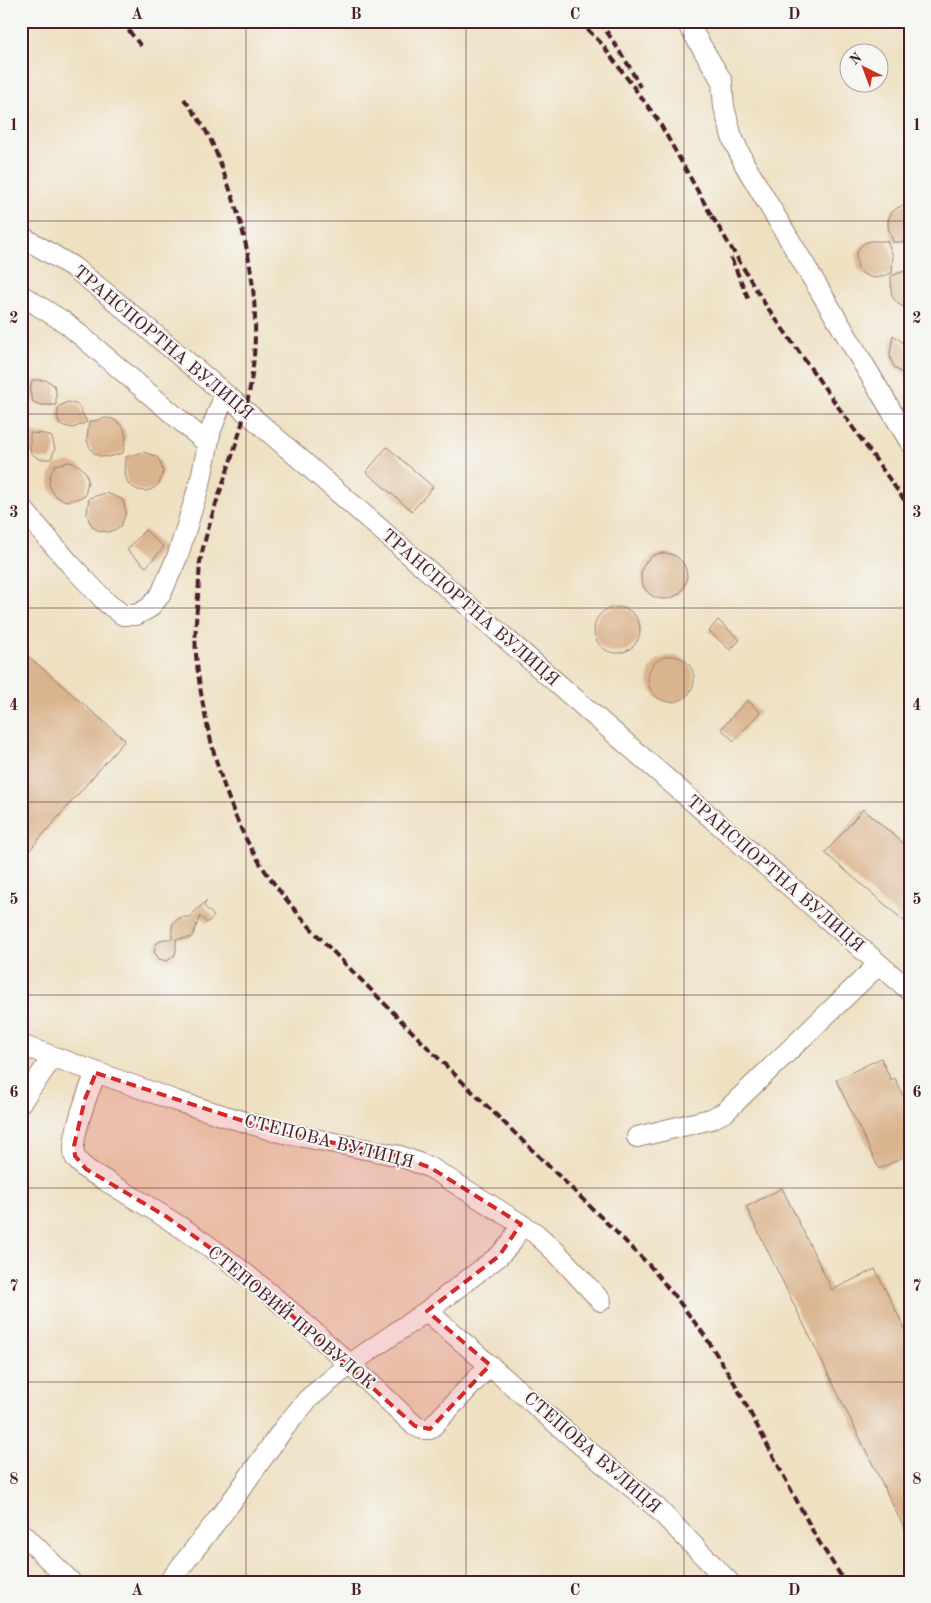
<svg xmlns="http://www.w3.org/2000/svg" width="931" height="1603" font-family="'Old Standard TT',serif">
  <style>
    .building { fill: #dab48e }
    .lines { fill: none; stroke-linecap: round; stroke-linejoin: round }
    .minor-casing { stroke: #9c8076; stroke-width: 22 }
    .minor { stroke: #fff; stroke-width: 20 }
    .rail { stroke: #4a1f2b; stroke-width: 4; stroke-dasharray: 8 4; stroke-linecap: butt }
    .marked { fill: #d62828; fill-opacity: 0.2; stroke: #d62828; stroke-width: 4; stroke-dasharray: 10 6; stroke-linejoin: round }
    .grid { fill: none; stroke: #4a1f2b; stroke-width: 1; stroke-opacity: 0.55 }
    .labels { text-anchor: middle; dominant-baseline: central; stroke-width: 4; stroke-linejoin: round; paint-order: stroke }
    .street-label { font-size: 18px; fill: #4a1f2b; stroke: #f6f6f2 }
    .neatline { fill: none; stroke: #4a1f2b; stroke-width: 2 }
    .grid-label { font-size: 16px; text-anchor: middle; font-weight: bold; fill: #4a1f2b }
  </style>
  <rect width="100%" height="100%" fill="#f6f6f2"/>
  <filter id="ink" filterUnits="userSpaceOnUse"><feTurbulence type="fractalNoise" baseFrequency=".02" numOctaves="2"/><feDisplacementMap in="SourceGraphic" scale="10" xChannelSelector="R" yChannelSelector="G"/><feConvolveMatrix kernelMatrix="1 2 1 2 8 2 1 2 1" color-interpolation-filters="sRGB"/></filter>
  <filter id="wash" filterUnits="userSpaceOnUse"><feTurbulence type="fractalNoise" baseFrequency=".0096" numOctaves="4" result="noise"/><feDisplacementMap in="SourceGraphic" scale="20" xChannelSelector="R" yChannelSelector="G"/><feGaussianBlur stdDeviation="1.12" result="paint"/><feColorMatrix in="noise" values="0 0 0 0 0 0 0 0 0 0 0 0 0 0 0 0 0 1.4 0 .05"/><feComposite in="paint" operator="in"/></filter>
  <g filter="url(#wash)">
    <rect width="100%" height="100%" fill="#eee0c1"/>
    <g id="blocks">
      <path class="building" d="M904 205H910V242H893L888 227V220L891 213 897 208Z
        M871 241H887L893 256 892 273 877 278 870 277 863 274 858 269 856 255 859 248 864 243Z
        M910 269V310L898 304 893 298 891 292V276Z
        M893 335 910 348V380L894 367 891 360 890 354Z
        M32 380H46L54 385 56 390V405H40L33 402 30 393Z
        M68 402 78 405 87 422 73 428 60 425 57 416 59 406Z
        M106 418 113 419 119 423 124 429 126 437 123 453 108 457 100 456 94 453 89 446 87 439 89 422Z
        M30 433 45 434 52 437 55 449 51 459H39L31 453 30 448Z
        M387 447 433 487 412 511 366 472Z
        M143 452 150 454 157 457 161 463 163 472 159 484 152 489 146 491 138 490 128 484 125 473 126 457Z
        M68 462 74 463 81 467 86 473 88 481 85 496 70 501 62 500 56 496 51 490 49 483 50 475 55 465Z
        M106 493 112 495 123 500 126 513 121 526 114 530 108 532 100 531 94 528 89 521 87 514 89 498Z
        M145 530 164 547 146 567 127 550Z
        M641 576a23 23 0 1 1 46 0a23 23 0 1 1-46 0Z
        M594 630a23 23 0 1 1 46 0a23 23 0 1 1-46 0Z
        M718 620 740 640 730 650 709 631Z
        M21 650 125 740 21 860Z
        M648 679a23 23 0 1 1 46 0a23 23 0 1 1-46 0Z
        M747 700 760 712 734 741 721 729Z
        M863 809 910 849V926L825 853Z
        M207 900 204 906 214 916 207 923 200 916 193 935 190 938 176 939V952L174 956 167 961 159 959 154 952 156 944 163 939H172V926L174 922 181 917H189Z
        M881 1058 891 1080 895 1078 910 1110V1154L879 1169 836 1080Z
        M782 1188 832 1290 875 1269 910 1339V1540L746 1207Z"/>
    </g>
  </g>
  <g filter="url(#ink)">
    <use href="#blocks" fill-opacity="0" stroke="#9c8076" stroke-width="1"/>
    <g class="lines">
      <defs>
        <path id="minor" d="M686 21 722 81 724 107 732 137 745 165 910 442
          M21 236 73 267 107 294 245 411 910 991
          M21 295 66 323 208 444
          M21 507 70 564 107 603 123 615H136L149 608 161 594 178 555 201 479 211 430 225 394
          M21 1045 176 1101 274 1131 400 1156 431 1168 535 1233 557 1253 601 1301
          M96 1073C89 1089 69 1141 75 1157 77 1161 82 1165 86 1169 139 1201 193 1232 242 1271 302 1319 359 1372 415 1426L422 1429H430L490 1365
          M21 1102 53 1057
          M637 1137 711 1119 725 1112 879 964
          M427 1311 581 1445 657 1508 729 1582
          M21 1532 71 1582
          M169 1582 229 1505 284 1428 308 1399 350 1364 427 1311 499 1256 511 1243 521 1224"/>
      </defs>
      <use href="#minor" class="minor-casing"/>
      <use href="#minor" class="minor"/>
      <path class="rail" d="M121 21 141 46
        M579 21 601 43 658 120 715 222
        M600 21 629 66 640 87
        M184 99C192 110 201 121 207 133 216 149 221 167 228 184 255 258 264 333 245 412 233 462 210 511 200 562 199 573 199 585 198 596 196 619 194 642 197 664 203 718 217 773 238 822 268 892 331 949 383 1002 470 1092 562 1177 650 1266L677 1299 705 1336 735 1384 816 1537 845 1582
        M712 216 765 304 910 508
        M731 258 750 302"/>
    </g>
  </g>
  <path class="marked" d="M96 1073 274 1131 400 1156 431 1168 521 1224 499 1256 427 1311 490 1365 430 1429 415 1426 241 1270 167 1217 86 1169 75 1156 74 1146 85 1099Z"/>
  <path class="grid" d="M246 21V1582M466 21V1582M684 21V1582M21 221H910M21 414H910M21 608H910M21 802H910M21 995H910M21 1188H910M21 1382H910"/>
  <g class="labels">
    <g class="street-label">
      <text transform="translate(163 343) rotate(40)">ТРАНСПОРТНА ВУЛИЦЯ</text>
      <text transform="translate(470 608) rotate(41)">ТРАНСПОРТНА ВУЛИЦЯ</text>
      <text transform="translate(775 874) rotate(41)">ТРАНСПОРТНА ВУЛИЦЯ</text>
      <text transform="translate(329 1142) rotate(14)">СТЕПОВА ВУЛИЦЯ</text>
      <text transform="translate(291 1318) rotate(40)">СТЕПОВИЙ ПРОВУЛОК</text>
      <text transform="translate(592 1453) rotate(41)">СТЕПОВА ВУЛИЦЯ</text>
    </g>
  </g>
  <rect width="931" height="1603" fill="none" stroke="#f6f6f2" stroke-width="55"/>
  <g transform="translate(864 68) rotate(318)"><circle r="24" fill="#f6f6f2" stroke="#b1a0a2"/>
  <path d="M0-4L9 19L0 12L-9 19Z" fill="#c8321e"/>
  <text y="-8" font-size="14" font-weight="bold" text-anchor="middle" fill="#4a1f2b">N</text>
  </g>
  <rect x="28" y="28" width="876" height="1548" class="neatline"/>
  <g class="grid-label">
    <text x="137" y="19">A</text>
    <text x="356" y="19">B</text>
    <text x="575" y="19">C</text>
    <text x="794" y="19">D</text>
    <text x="14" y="130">1</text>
    <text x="917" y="130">1</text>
    <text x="14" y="323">2</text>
    <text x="917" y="323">2</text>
    <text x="14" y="517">3</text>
    <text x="917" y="517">3</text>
    <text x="14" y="710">4</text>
    <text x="917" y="710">4</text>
    <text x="14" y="904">5</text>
    <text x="917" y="904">5</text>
    <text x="14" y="1097">6</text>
    <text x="917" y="1097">6</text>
    <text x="14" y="1291">7</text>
    <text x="917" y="1291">7</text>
    <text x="14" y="1484">8</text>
    <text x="917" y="1484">8</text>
    <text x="137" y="1595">A</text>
    <text x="356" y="1595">B</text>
    <text x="575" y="1595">C</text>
    <text x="794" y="1595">D</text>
  </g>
</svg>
